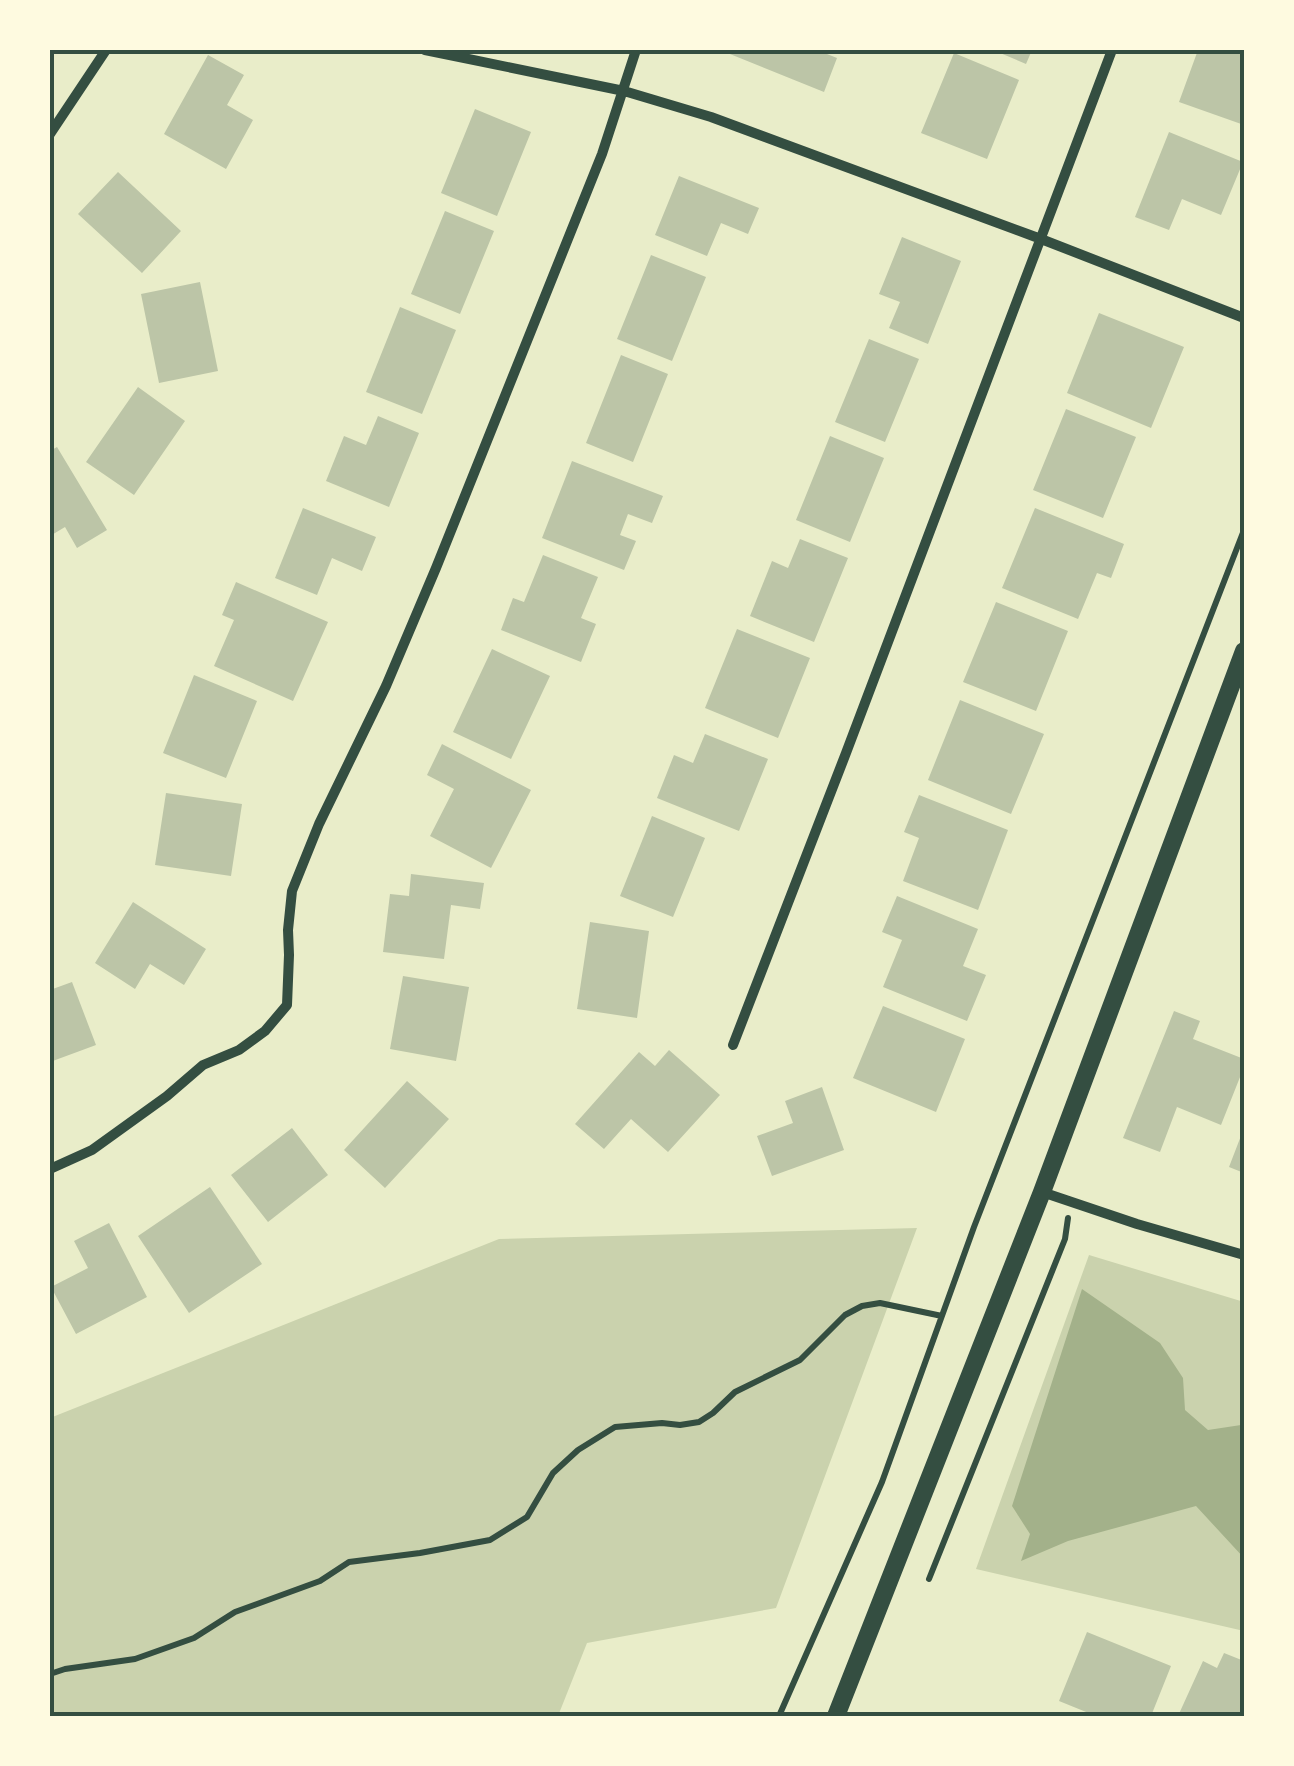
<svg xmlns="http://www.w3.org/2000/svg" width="1294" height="1766" font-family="'PT Sans Narrow',sans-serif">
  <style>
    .green { fill: #cad2ad }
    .water { fill: #a3b18a }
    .building { fill: #bcc5a7 }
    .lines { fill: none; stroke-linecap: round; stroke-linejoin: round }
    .path { stroke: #344e41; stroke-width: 6 }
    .minor { stroke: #344e41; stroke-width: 10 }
    .tertiary { stroke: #344e41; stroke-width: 18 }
    .neatline { fill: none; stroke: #344e41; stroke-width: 4 }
  </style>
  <rect width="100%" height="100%" fill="#e9edc9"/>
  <path class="green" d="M917 1228 776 1608 587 1643 558 1716H50V1418L499 1239Z
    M1089 1255 1244 1302V1631L976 1569Z"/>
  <path class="water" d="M1082 1289 1160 1343 1183 1378 1185 1410 1208 1430 1241 1425 1244 1422V1558L1196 1506 1068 1541 1021 1561 1030 1534 1012 1506Z"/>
  <path class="building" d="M720 50H817L837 58 824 92Z
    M993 50H1032L1026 64Z
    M1198 50H1244V125L1179 102Z
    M954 53 1019 80 987 159 921 133Z
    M208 55 244 75 227 105 253 120 226 169 164 134Z
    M475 109 531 132 497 216 441 193Z
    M1169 132 1243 162 1221 215 1182 199 1169 230 1135 217Z
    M118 172 181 231 142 273 78 214Z
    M679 176 759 208 748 234 721 223 707 256 655 235Z
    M445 211 494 231 460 314 411 294Z
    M902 237 961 261 928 344 889 328 900 302 879 294Z
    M651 255 706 277 672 361 617 339Z
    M200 282 218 371 159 383 141 294Z
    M400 307 456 330 422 414 366 392Z
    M1099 313 1184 347 1151 428 1067 393Z
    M869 339 919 359 885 442 835 422Z
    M621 355 668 374 633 462 586 443Z
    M138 387 185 421 134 495 86 462Z
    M1066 409 1136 437 1103 518 1033 490Z
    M378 416 419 433 389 507 326 481 344 436 366 445Z
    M830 436 884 458 850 542 796 520Z
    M57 447 107 530 77 548 65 527 50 536V451Z
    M572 461 663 496 652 523 628 514 620 535 636 541 624 570 542 538Z
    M303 508 376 537 362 571 332 558 317 595 275 578Z
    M1035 508 1124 544 1111 578 1097 573 1078 619 1002 588Z
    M800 539 848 558 814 642 750 616 772 561 788 568Z
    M543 555 598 577 581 618 596 624 581 662 501 630 513 598 524 602Z
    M236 582 328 622 293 701 214 666 234 620 222 615Z
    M996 602 1068 631 1036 711 963 682Z
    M737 629 810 658 778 738 705 708Z
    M492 649 550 676 511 759 453 732Z
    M194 675 257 701 226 778 163 753Z
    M960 700 1044 734 1011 814 928 780Z
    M705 734 768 759 739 831 657 798 674 755 693 763Z
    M442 744 531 790 491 868 430 836 454 789 427 775Z
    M166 793 242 804 231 876 155 865Z
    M919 795 1008 830 978 910 903 881 919 838 904 832Z
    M652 816 705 838 673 917 620 896Z
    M411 874 484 883 480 909 451 905 444 959 383 952 390 894 409 896Z
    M897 896 978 929 963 966 986 975 967 1021 883 987 902 940 882 932Z
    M133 902 206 949 184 985 150 964 135 989 95 963Z
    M590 922 649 931 637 1018 577 1009Z
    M403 976 469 987 456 1061 390 1049Z
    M72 982 96 1045 50 1062V990Z
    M883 1006 965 1039 936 1112 853 1078Z
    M1174 1011 1200 1021 1193 1039 1244 1059V1067L1221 1125 1177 1107 1160 1152 1123 1138Z
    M669 1050 720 1095 668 1152 631 1119 604 1149 575 1124 639 1052 655 1066Z
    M407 1081 449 1119 385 1188 344 1150Z
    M822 1087 844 1150 772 1176 757 1136 793 1123 785 1101Z
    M292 1128 328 1175 268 1222 231 1175Z
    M1244 1128V1173L1229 1167Z
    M210 1187 262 1264 189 1313 138 1236Z
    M109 1223 147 1297 76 1334 51 1287 88 1268 74 1241Z
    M1087 1632 1171 1666 1151 1716H1096L1059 1701Z
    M1224 1653 1244 1661V1716H1178L1203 1661 1217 1668Z"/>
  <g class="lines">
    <path class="path" d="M929 1579 1065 1239 1068 1218
      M50 1674 65 1669 135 1659 194 1638 235 1612 320 1581 349 1562 420 1553 490 1540 527 1517 553 1473 578 1450 615 1427 662 1423 680 1425 699 1422 713 1413 735 1392 800 1360 845 1315 862 1306 880 1303 942 1316
      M779 1716 882 1482 974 1227 1244 530"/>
    <path class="minor" d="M425 50 624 91 711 117 1041 239 1244 318
      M50 134 106 50
      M733 1045 846 753 1112 50
      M50 1169 92 1150 167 1096 203 1065 239 1050 265 1031 287 1005 289 955 288 930 292 891 319 824 386 686 436 568 602 154 636 50
      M1042 1192 1137 1224 1244 1255"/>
    <path class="tertiary" d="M836 1716 1042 1192 1244 651"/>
  </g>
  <rect width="1294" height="1766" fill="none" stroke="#fefae0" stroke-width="105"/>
  <rect x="52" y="52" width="1190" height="1662" class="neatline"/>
</svg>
